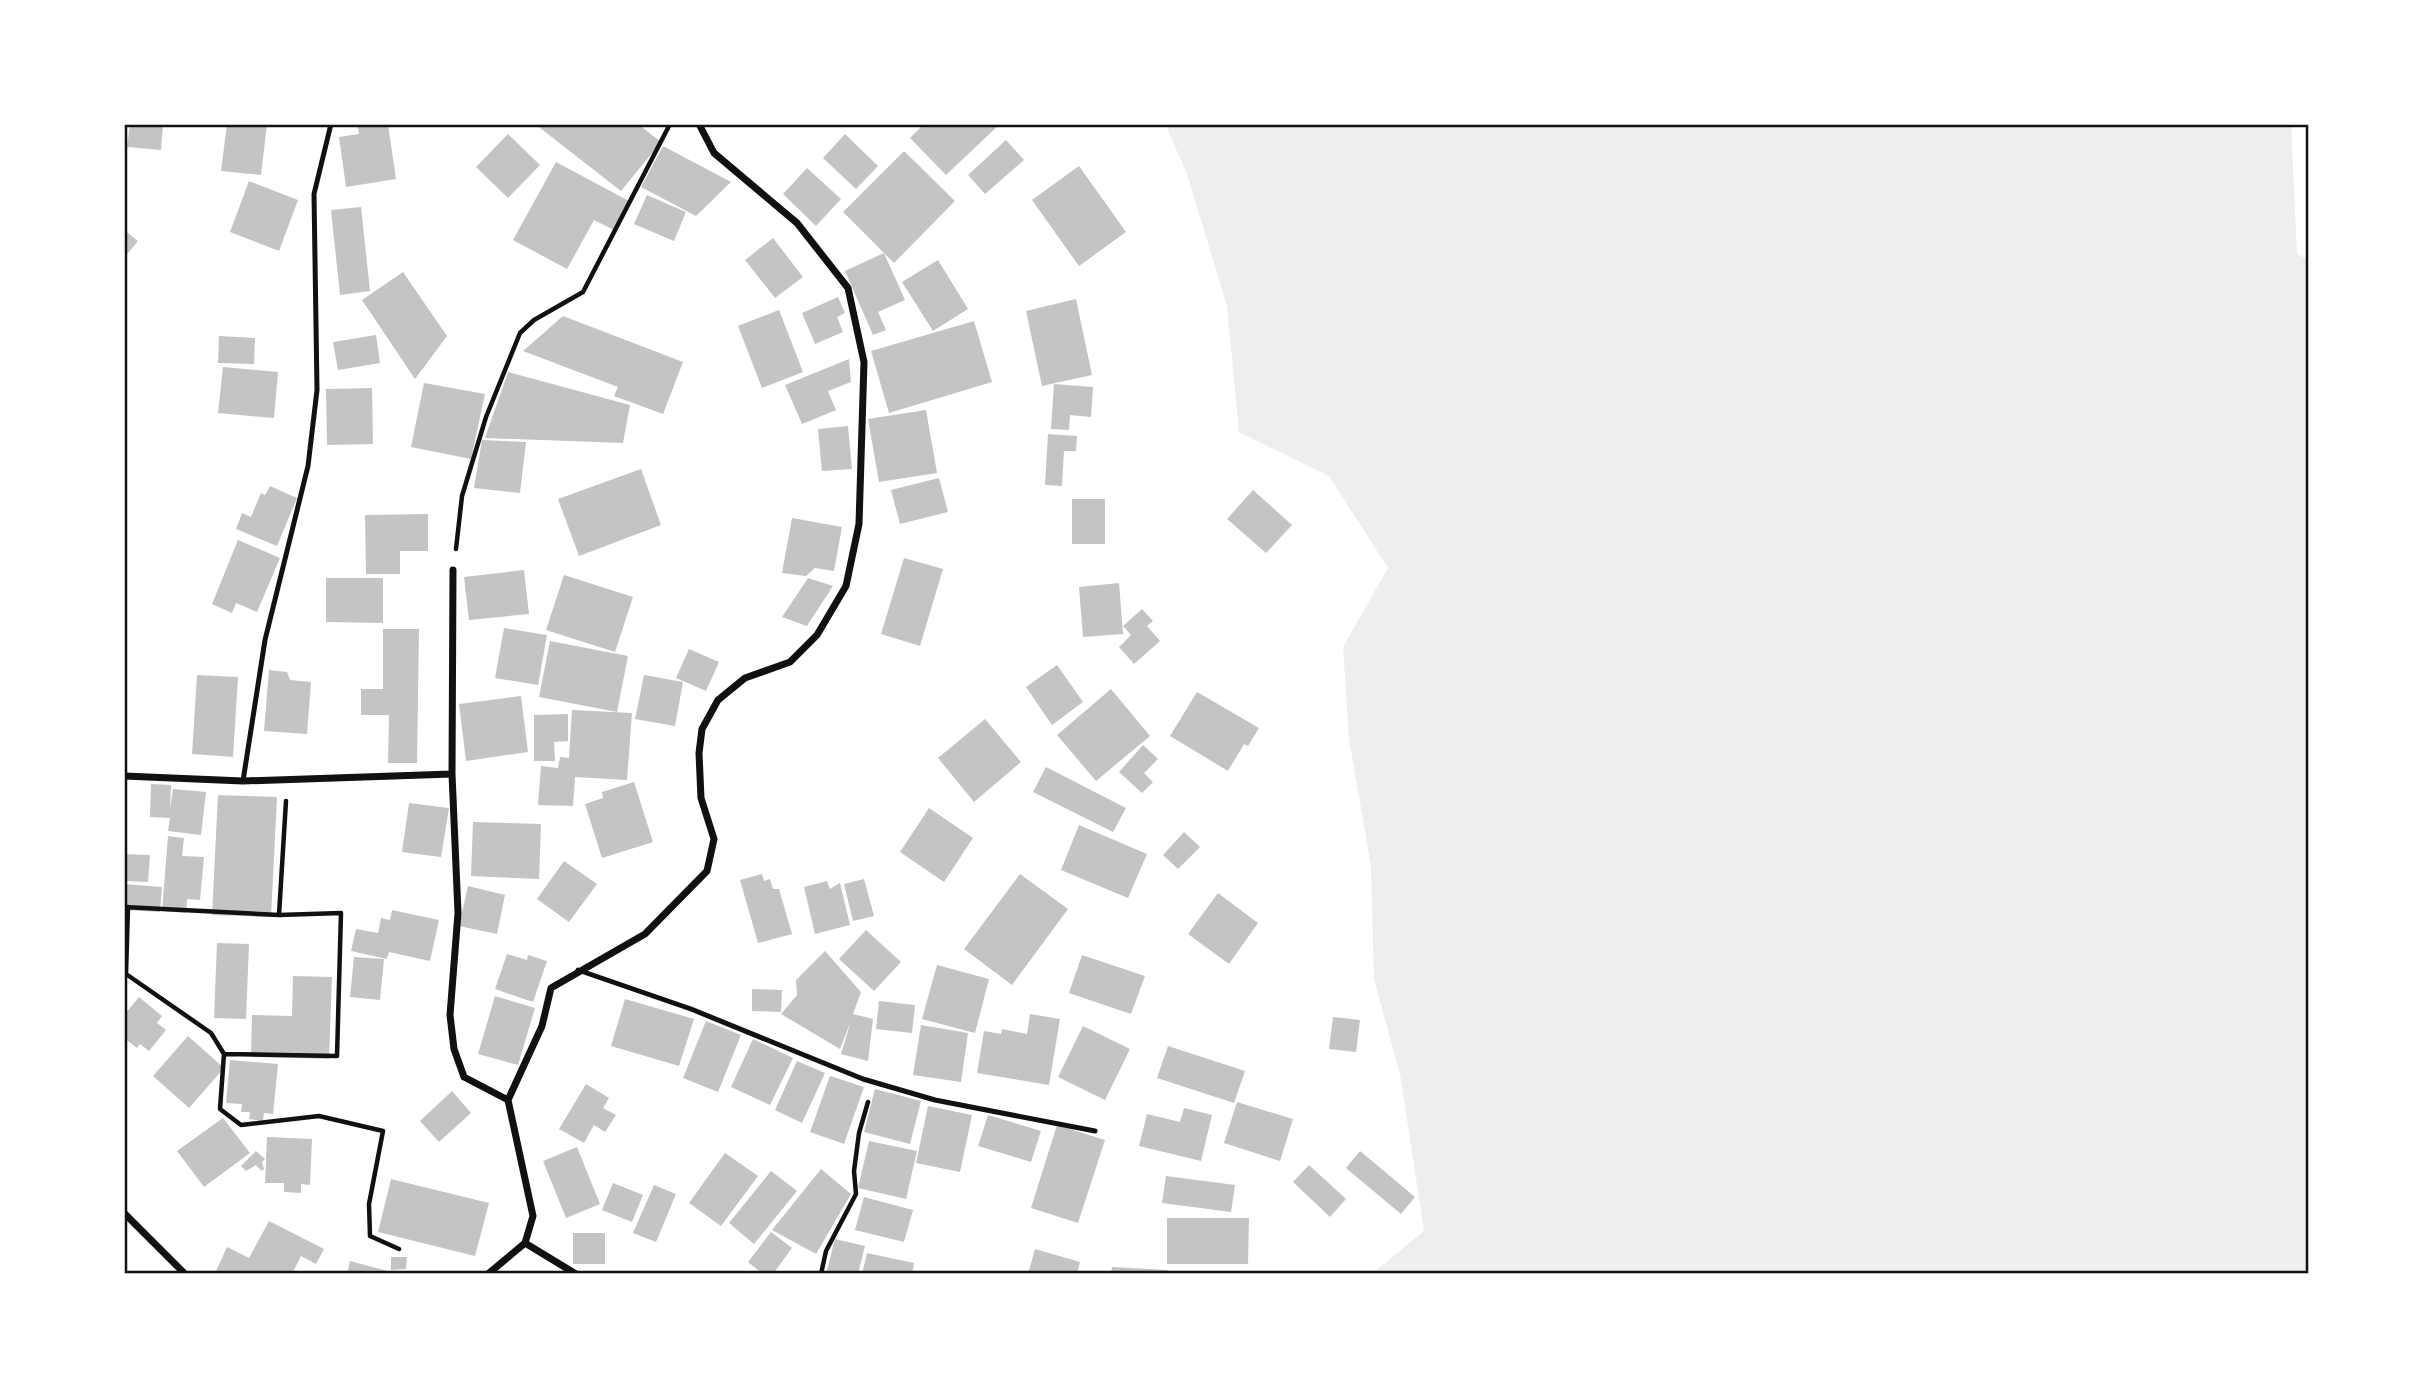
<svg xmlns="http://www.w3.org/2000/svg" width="2433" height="1398" font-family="Georgia,serif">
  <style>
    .green { fill: #eee }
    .building { fill: #c4c4c4 }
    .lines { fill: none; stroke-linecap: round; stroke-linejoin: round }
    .path { stroke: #111; stroke-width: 4.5 }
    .service { stroke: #111; stroke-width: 5 }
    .minor { stroke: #111; stroke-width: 7 }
    .neatline { fill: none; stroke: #111; stroke-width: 2.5 }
  </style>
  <rect width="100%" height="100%" fill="#fff"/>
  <path class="green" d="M1165 124H2291L2297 254 2309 260V1274H1372L1424 1231 1400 1074 1374 979 1371 866 1349 739 1343 647 1388 568 1329 476 1239 432 1227 306 1187 174Z"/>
  <path class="building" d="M130 124H163L161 150 127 147Z
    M227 124H267L261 175 221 171Z
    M357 124H388L396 179 346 187 339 137 359 134Z
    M535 124H638L661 142 621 191Z
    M924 124H1000L946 175 910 138Z
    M508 134 540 165 508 198 476 167Z
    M845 134 878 166 856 189 823 158Z
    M1006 140 1024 160 985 194 968 175Z
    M663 146 731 182 696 216 641 187Z
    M904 151 955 201 894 263 843 212Z
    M556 162 629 201 614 230 594 220 567 269 513 240Z
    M1079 166 1126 232 1079 266 1032 200Z
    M807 168 841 199 816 226 783 194Z
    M249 181 298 200 279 251 230 232Z
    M647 195 686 212 674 241 634 224Z
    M361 207 370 291 340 295 331 210Z
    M124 230 138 241 124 258Z
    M773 238 803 277 775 298 745 260Z
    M884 253 905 300 878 312 886 330 873 335 845 271Z
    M938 260 968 309 933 331 902 282Z
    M403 272 447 336 415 379 362 300Z
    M838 297 845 313 837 317 843 332 815 344 802 313Z
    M1076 299 1092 375 1042 386 1026 311Z
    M779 310 803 372 762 388 738 326Z
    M563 316 683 362 663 414 614 396 618 387 523 351Z
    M974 321 992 382 889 413 871 351Z
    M376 335 380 363 338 370 333 342Z
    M219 336 255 338 254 364 218 363Z
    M849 359 851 382 828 391 836 410 802 424 785 385Z
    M223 367 278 372 274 418 218 413Z
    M508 372 630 405 623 443 485 438Z
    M424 383 485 394 471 459 411 447Z
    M1054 384 1093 387 1091 417 1070 415 1069 430 1051 429Z
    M372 388 373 444 327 445 326 389Z
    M926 410 937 473 879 482 868 419Z
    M848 426 852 469 822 471 818 429Z
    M1048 434 1077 436 1076 451H1064L1062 486 1045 485Z
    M482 440 526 442 520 493 474 488Z
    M641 469 661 525 579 556 558 499Z
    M939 478 948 512 900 524 891 490Z
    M270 486 297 498 277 546 236 529 242 513 251 517 261 493 265 495Z
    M1253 490 1292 525 1266 553 1227 519Z
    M1072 499H1105V544H1072Z
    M428 514V551H400V574H366L365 515Z
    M792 518 842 527 834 571 815 568 806 576 782 573Z
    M238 540 280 558 257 612 236 603 232 613 212 604Z
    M904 558 943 569 920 646 881 634Z
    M524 570 529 614 469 620 464 577Z
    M564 575 633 597 615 652 546 630Z
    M326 578H383V623L326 622Z
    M808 578 833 586 807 626 782 617Z
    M1119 583 1123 634 1083 637 1079 587Z
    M1142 609 1153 621 1147 626 1160 641 1134 664 1119 647 1131 635 1123 626Z
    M504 628 547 635 538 685 495 678Z
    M383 629H419L417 763H388L389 715H361V689H383Z
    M550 641 628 656 617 712 539 697Z
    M689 649 719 662 706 691 676 678Z
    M1057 665 1083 702 1052 725 1026 687Z
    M269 670 287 672 290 680 311 682 307 734 264 731Z
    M197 675 238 677 233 757 192 754Z
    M644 675 683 682 675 726 635 719Z
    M1111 689 1150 736 1096 781 1057 735Z
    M1197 692 1259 728 1248 746 1244 744 1228 771 1170 736Z
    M521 696 528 752 466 761 459 704Z
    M572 710 632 713 627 780 575 777 573 806 538 805 541 766 558 768 560 757 569 758Z
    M568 714V741L554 742 555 761H534V715Z
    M985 719 1021 762 974 802 938 758Z
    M1143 745 1158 759 1144 773 1153 782 1142 793 1119 772Z
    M1046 767 1126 808 1113 832 1033 792Z
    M634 782 653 842 602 858 585 804 603 798 602 792Z
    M151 784 171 785 170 809 173 789 206 792 201 835 168 831 170 818 150 817Z
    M218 795 277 797 271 917 212 915Z
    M409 803 449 808 441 857 402 852Z
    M929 808 973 838 944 882 900 852Z
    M473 822 541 824 539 879 471 876Z
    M1079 825 1147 854 1128 898 1061 870Z
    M1184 832 1200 847 1178 869 1163 855Z
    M168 836 184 838 182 856 204 857 200 900 187 899 186 913 162 911Z
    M124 854 150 855 148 882 124 881Z
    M564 861 597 884 569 922 537 899Z
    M762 874 764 881 770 879 773 889H779L792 934 758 943 740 880Z
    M1020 874 1068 909 1012 985 964 949Z
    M864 879 874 916 853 921 844 884Z
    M827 881 830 889 840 883 850 925 815 934 804 887Z
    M124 884 162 887 160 912 124 910Z
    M468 886 505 895 497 934 459 926Z
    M1218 893 1258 923 1229 964 1188 934Z
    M392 910 439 920 430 961 389 952 387 959 351 951 356 929 378 933 381 918 390 920Z
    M866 930 901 962 874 991 839 959Z
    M217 943 249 944 246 1019 214 1018Z
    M825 951 861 992 853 1014 873 1019 868 1061 841 1054 851 1021 840 1049 781 1014 797 995 796 980Z
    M507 954 527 960 528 955 547 961 533 1002 495 989Z
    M1082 955 1145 976 1131 1014 1069 993Z
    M354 957 384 959 380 1000 350 997Z
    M937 965 989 979 975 1033 922 1019Z
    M293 976 332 977 329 1059 251 1057 252 1015 292 1016Z
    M752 989 782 990 781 1012 752 1011Z
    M495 996 535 1008 518 1065 478 1054Z
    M139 997 162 1016 157 1023 166 1030 149 1051 140 1044 137 1048 124 1038V1015Z
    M625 999 694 1019 679 1066 611 1046Z
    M879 1001 915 1005 912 1033 876 1029Z
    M1030 1014 1060 1019 1049 1085 977 1073 984 1031 1001 1034 1002 1029 1027 1034Z
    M1333 1017 1360 1020 1356 1052 1329 1049Z
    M706 1021 741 1035 718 1092 683 1078Z
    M921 1025 968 1033 961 1082 913 1075Z
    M1083 1026 1130 1049 1105 1100 1058 1077Z
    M188 1036 224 1068 189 1108 153 1076Z
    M753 1039 793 1058 770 1105 731 1087Z
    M1168 1046 1245 1071 1234 1103 1157 1078Z
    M230 1060 278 1064 273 1114 264 1113 263 1121 249 1119 250 1112H241L242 1104 226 1103Z
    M797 1061 825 1073 802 1123 775 1110Z
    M830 1076 864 1087 844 1144 810 1132Z
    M586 1084 609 1098 603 1108 616 1115 605 1132 594 1125 584 1143 559 1129Z
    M875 1089 921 1101 910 1144 864 1132Z
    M452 1091 471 1113 439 1142 420 1121Z
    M1237 1102 1293 1119 1280 1161 1224 1143Z
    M928 1106 972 1115 960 1172 916 1163Z
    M1184 1108 1212 1115 1201 1161 1139 1146 1147 1114 1180 1122Z
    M988 1115 1041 1131 1031 1162 978 1146Z
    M223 1118 250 1153 204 1187 177 1151Z
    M1057 1125 1105 1140 1078 1223 1031 1208Z
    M267 1137 312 1139 310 1185 301 1184V1193L284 1192V1183H265Z
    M869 1141 917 1151 906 1199 858 1188Z
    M577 1147 600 1204 566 1218 543 1161Z
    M256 1151 265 1159 262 1162 264 1169 262 1171 256 1165 246 1171 241 1166Z
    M1360 1151 1415 1197 1401 1214 1346 1168Z
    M725 1153 758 1176 721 1226 689 1203Z
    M1309 1165 1346 1199 1330 1217 1293 1182Z
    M821 1169 851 1194 816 1254 772 1230Z
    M771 1171 797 1191 754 1244 729 1223Z
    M1166 1176 1235 1185 1231 1212 1162 1203Z
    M391 1179 489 1203 475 1256 378 1232Z
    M613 1183 643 1195 632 1222 602 1210Z
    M654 1185 676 1194 656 1242 633 1233Z
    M864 1197 913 1210 904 1242 855 1230Z
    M1167 1218H1249L1248 1264H1167Z
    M269 1221 324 1249 316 1264 301 1256 292 1274 285 1270 283 1274 216 1271 227 1247 249 1258Z
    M771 1232 792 1248 773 1274H763L748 1262Z
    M573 1233H605V1264H573Z
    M835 1239 865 1246 858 1274H826Z
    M1035 1249 1080 1262 1077 1274H1028Z
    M867 1253 914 1263 912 1274H862Z
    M391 1257H407L406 1269 391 1270Z
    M350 1261 395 1273V1274H347Z
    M1112 1267 1168 1270V1274H1111Z"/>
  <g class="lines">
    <path class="path" d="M456 549 462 496 486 417 520 333 534 320 583 292 670 124
      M124 907 279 915 286 801
      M128 907 126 974 211 1033 224 1054 337 1056 341 913 279 915
      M224 1054 220 1109 241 1125 319 1116 383 1131 369 1204 370 1236 399 1249
      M821 1274 826 1251 856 1194 854 1171 859 1133 868 1102"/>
    <path class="service" d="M243 781 265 640 308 466 317 390 314 194 331 124
      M578 970 691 1009 863 1079 935 1100 1095 1131"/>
    <path class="minor" d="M453 570 452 774 458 913 450 1015 454 1049 464 1077 508 1100
      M124 776 243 781 452 774
      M124 1213 185 1274
      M525 1243 576 1274
      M488 1274 525 1243 533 1216 508 1100 542 1026 551 988 645 934 707 871 714 839 701 798 699 753 702 729 718 700 745 678 790 662 817 635 846 586 859 524 864 362 848 288 797 223 714 153 699 124"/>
  </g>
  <rect width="2433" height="1398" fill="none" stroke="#ffffff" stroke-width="252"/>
  <rect x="126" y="126" width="2181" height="1146" class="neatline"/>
</svg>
